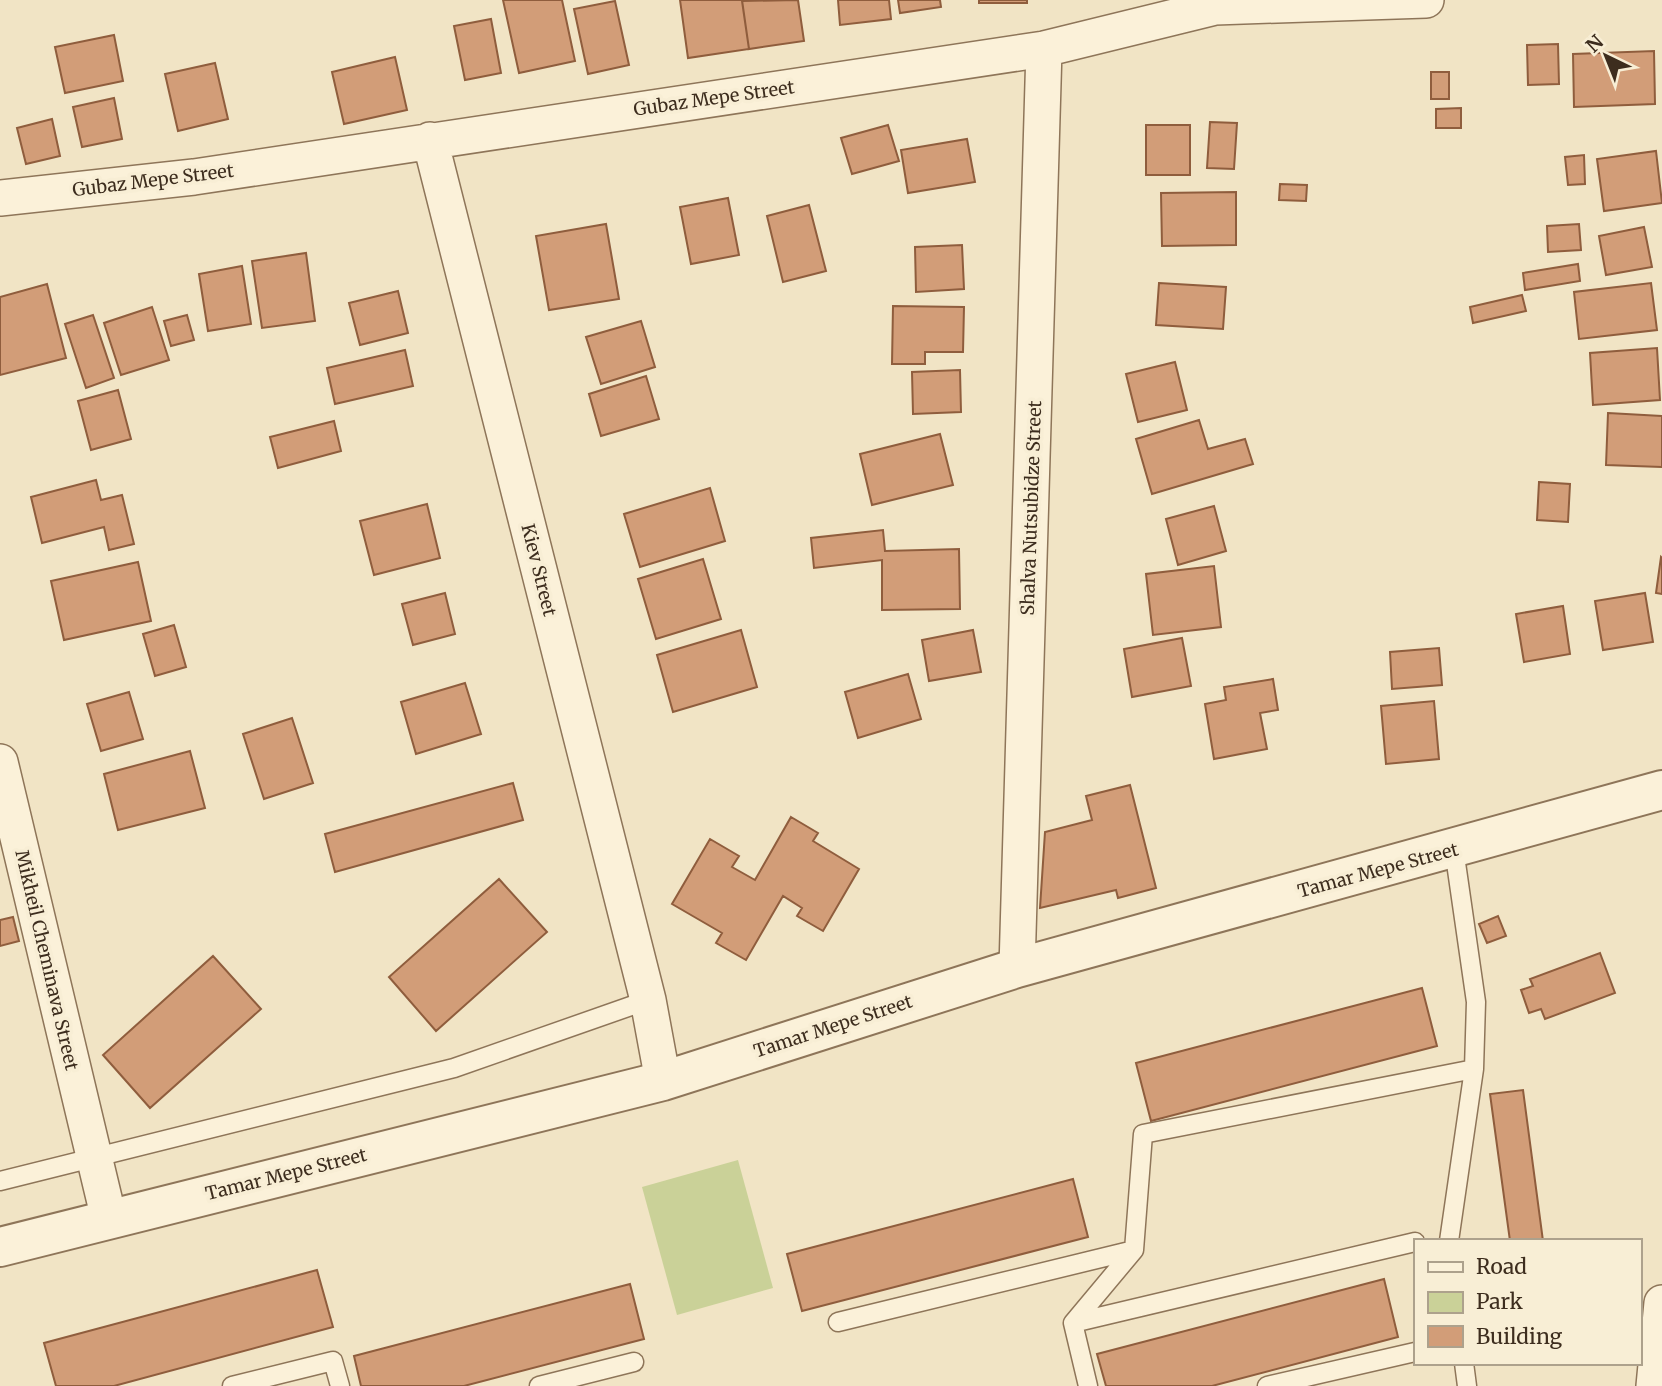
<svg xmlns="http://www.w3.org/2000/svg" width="1662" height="1386" font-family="Merriweather,serif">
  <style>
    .green { fill: #cad198 }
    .building { fill: #d29d78; stroke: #8f5d3d; stroke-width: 2 }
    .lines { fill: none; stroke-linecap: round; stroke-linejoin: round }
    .service-casing { stroke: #8e7559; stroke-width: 21 }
    .minor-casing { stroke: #8e7559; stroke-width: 38 }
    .tertiary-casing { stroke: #8e7559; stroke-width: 42 }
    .service { stroke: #fbf1d9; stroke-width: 18 }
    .minor { stroke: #fbf1d9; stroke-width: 35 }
    .tertiary { stroke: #fbf1d9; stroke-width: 38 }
    .labels { text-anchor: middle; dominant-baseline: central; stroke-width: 7; stroke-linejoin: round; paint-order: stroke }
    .street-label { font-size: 18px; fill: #3d2d1e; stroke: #f8eed5 }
  </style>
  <rect width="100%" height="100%" fill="#f1e4c5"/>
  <path class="green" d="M738 1160 773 1288 677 1315 642 1187Z"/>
  <path class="building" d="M503 0H562L575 61 519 73Z
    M680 0H742L749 49 688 58Z
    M798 0 804 41 749 49 742 1Z
    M838 0H889L891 19 840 25Z
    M898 0H940L941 7 900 13Z
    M979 0H1027V3H979Z
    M615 1 629 65 588 74 574 9Z
    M491 19 501 73 465 80 454 26Z
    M114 35 123 81 65 93 55 47Z
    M1558 44 1559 84 1528 85 1527 45Z
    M1654 51 1655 104 1574 107 1573 54Z
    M395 57 407 110 344 124 332 72Z
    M215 63 228 119 178 131 165 74Z
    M1431 72H1449V99H1431Z
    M114 98 122 139 82 147 73 107Z
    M1461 108V128H1436V109Z
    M52 119 60 156 26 164 17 128Z
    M1210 122 1237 123 1234 169 1207 168Z
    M888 125 899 161 852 174 841 138Z
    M1146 125H1190V175H1146Z
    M967 139 975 182 908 193 901 150Z
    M1656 151 1662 203 1604 211 1597 159Z
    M1584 155 1585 184 1568 185 1565 157Z
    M1280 184 1307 185 1306 201 1279 200Z
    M1236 192V245L1162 246 1161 193Z
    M728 198 739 255 691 264 680 207Z
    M809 205 826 271 783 282 767 216Z
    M606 224 619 299 549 310 536 236Z
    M1579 224 1581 250 1548 252 1547 226Z
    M1644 227 1652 267 1606 275 1599 236Z
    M962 245 964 289 916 292 915 247Z
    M306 253 315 321 262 328 252 261Z
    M1578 264 1580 281 1525 290 1523 273Z
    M242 266 251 324 208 331 199 274Z
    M1159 283 1226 287 1223 329 1156 325Z
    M1651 283 1657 330 1579 339 1574 292Z
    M47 284 66 358 0 375V297Z
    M398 291 408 333 360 345 349 303Z
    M1522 295 1526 311 1473 323 1470 307Z
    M893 306 964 307 963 352H925V364H892Z
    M152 307 169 360 121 375 104 323Z
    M93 315 114 378 86 388 65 324Z
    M187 315 194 340 171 346 164 321Z
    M641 321 655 367 601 384 586 337Z
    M1657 348 1660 400 1593 405 1590 353Z
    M405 350 413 386 335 404 327 368Z
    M1175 362 1187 410 1138 422 1126 374Z
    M960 370 961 412 913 414 912 372Z
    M646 376 659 419 601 436 589 394Z
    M118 390 131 439 91 450 78 401Z
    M1608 413 1662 416V467L1606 465Z
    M1199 420 1208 449 1245 439 1253 464 1152 494 1136 439Z
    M334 421 341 451 278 468 270 437Z
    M940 434 953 485 872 505 860 454Z
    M96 480 101 500 122 495 134 544 109 550 104 527 42 543 31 497Z
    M1539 482 1570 484 1568 522 1537 520Z
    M710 488 725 541 640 567 624 514Z
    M427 504 440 558 374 575 360 521Z
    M1214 506 1226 551 1178 565 1166 519Z
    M883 530 885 551 959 549 960 609 882 610V560L814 568 811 538Z
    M1661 557 1662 558V594L1656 593Z
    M703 559 721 619 656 639 638 579Z
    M138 562 151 621 64 640 51 581Z
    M1214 566 1221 627 1153 635 1146 574Z
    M445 593 455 634 413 645 402 604Z
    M1645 593 1653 642 1603 650 1595 601Z
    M1563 606 1570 654 1524 662 1516 614Z
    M174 625 186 667 155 676 143 634Z
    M741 630 757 687 673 712 657 655Z
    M973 630 981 672 929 681 922 640Z
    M1182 638 1191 686 1132 697 1124 649Z
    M1439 648 1442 685 1392 689 1390 652Z
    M908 674 921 719 858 738 845 692Z
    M1273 679 1278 710 1260 713 1267 749 1214 759 1205 704 1226 700 1224 687Z
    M465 683 481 734 416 754 401 702Z
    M129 692 143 739 101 751 87 704Z
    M1434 701 1439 759 1386 764 1381 706Z
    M292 718 313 783 264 799 243 734Z
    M190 751 205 808 118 830 104 774Z
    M513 783 523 820 335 872 325 834Z
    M1130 785 1156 888 1118 898 1116 890 1040 908 1045 832 1092 820 1086 796Z
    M791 817 818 833 813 841 859 869 823 931 797 916 802 908 783 896 746 960 716 943 722 933 672 904 710 839 739 856 732 867 755 880Z
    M499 879 547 932 436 1031 389 977Z
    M1498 916 1506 936 1487 943 1479 924Z
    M13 917 19 941 0 946V920Z
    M1600 953 1615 993 1545 1019 1541 1009 1529 1013 1521 990 1533 986 1530 979Z
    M213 956 261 1009 150 1108 103 1055Z
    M1422 988 1437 1046 1151 1121 1136 1063Z
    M1523 1090 1543 1241H1510L1490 1094Z
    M1073 1179 1088 1237 802 1311 787 1254Z
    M317 1270 333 1327 114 1386H56L44 1343Z
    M1384 1279 1398 1337 1212 1386H1106L1097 1354Z
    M630 1284 644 1339 464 1386H361L354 1356Z"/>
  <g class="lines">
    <defs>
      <path id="service" d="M0 1181 454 1068 648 1000
        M1449 1241 1474 1069 1476 1002 1454 849
        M838 1322 1134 1250
        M1073 1323 1415 1242
        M1464 1363 1467 1386
        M232 1386 333 1361 340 1386
        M539 1386 634 1362
        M1088 1386 1073 1323 1134 1250 1143 1134 1474 1069
        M1267 1386 1415 1352"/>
      <path id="minor" d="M430 140 648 1000 663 1081
        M0 198 194 177 1044 49 1215 7 1426 0
        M0 762 109 1219
        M1017 968 1044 49
        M1654 1386 1662 1303"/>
      <path id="tertiary" d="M0 1247 663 1081 1017 968 1662 790"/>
    </defs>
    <use href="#service" class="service-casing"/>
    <use href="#minor" class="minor-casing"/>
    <use href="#tertiary" class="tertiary-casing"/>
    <use href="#service" class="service"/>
    <use href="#minor" class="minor"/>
    <use href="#tertiary" class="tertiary"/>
  </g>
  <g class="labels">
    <g class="street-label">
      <text transform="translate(714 98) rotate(-8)">Gubaz Mepe Street</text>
      <text transform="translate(153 180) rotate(-7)">Gubaz Mepe Street</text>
      <text transform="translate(1031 508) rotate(-88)">Shalva Nutsubidze Street</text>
      <text transform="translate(539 570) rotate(76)">Kiev Street</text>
      <text transform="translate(1378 870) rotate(-15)">Tamar Mepe Street</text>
      <text transform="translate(47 960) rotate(77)">Mikheil Cheminava Street</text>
      <text transform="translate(833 1026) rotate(-18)">Tamar Mepe Street</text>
      <text transform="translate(286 1174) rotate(-14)">Tamar Mepe Street</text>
    </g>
  </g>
  <rect x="1414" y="1239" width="228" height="126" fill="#f8eed5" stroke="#ada18c" stroke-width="2"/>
  <rect x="1428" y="1262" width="35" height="10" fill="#fbf1d9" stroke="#ada18c" stroke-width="2"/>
  <text x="1476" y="1274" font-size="21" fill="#3d2d1e">Road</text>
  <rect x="1428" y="1292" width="35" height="21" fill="#cad198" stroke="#ada18c" stroke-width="2"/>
  <text x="1476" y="1309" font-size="21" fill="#3d2d1e">Park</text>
  <rect x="1428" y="1326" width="35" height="21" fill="#d29d78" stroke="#ada18c" stroke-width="2"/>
  <text x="1476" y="1344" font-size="21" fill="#3d2d1e">Building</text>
  <g transform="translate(1606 56) rotate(317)" stroke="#f8eed5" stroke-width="5" paint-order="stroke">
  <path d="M0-5L12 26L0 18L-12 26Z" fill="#3d2d1e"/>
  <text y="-10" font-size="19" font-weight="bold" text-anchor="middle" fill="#3d2d1e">N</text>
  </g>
</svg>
